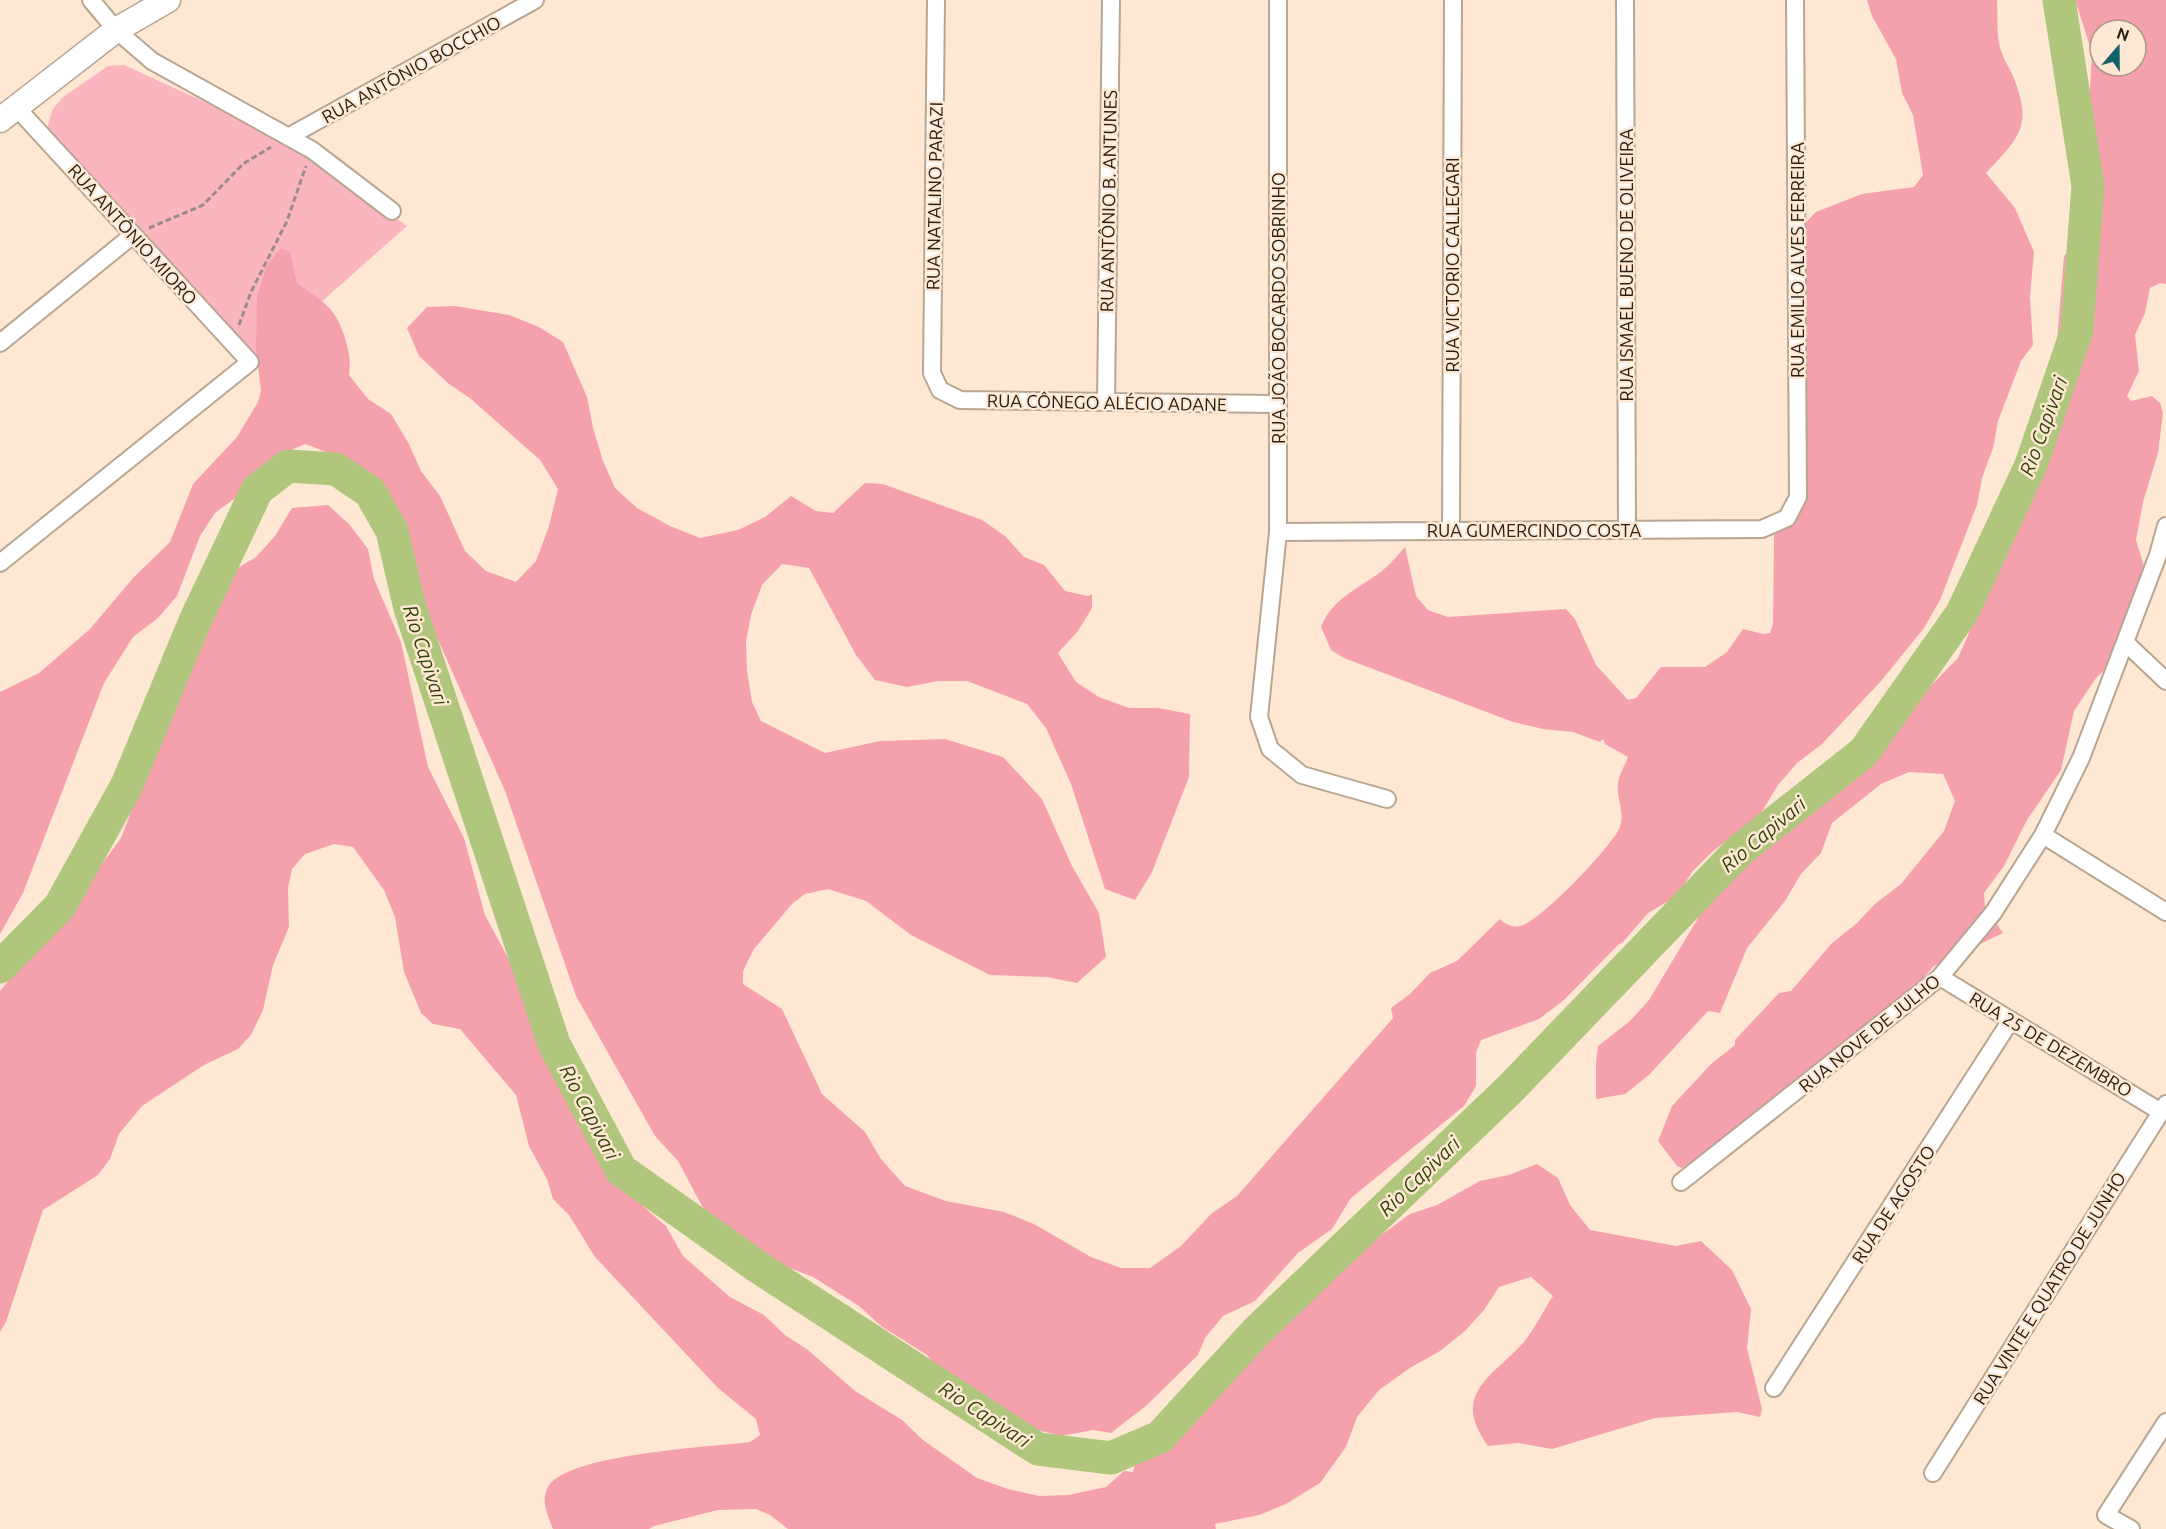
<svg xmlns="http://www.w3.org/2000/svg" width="2166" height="1529" font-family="Ubuntu,sans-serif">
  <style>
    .green { fill: #fab5bf }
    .forest { fill: #f5a1ad; fill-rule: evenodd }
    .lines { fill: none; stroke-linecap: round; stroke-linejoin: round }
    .river { stroke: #afc67c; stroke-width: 33 }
    .street-casing { stroke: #b9a591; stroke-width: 20 }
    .secondary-casing { stroke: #b9a591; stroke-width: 27 }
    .path { stroke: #9d8d7e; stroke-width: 3; stroke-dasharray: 6 3; stroke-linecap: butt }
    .street { stroke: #fff; stroke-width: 16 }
    .secondary { stroke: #fff; stroke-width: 24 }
    .labels { text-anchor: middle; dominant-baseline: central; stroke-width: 5; stroke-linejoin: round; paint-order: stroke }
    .street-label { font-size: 18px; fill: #282018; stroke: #fee8d3 }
    .water-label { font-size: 20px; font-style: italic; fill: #34420a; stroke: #fee8d3 }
  </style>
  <rect width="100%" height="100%" fill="#fee8d3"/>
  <path class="green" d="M124 65 286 139 407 226 258 358 46 131 53 109 63 97 108 66Z"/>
  <path class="forest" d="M1867 0H1997C1998 16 1996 36 2001 51 2004 59 2009 68 2013 76 2033 126 2020 137 1986 173L2015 208 2034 252 2030 297 2033 345 2021 361 1998 421 1993 448 1982 478 1977 505 1940 600 1924 628 1881 681 1822 744 1797 763 1778 785 1761 813 1712 852 1692 872 1677 896 1648 913 1623 942 1618 945 1564 1000 1539 1019 1481 1040 1476 1053V1086L1464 1106 1351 1198 1332 1229 1298 1253 1255 1301 1223 1316 1205 1338 1198 1355 1147 1405 1111 1433 1093 1430 1062 1436 1025 1427 995 1416 969 1394 946 1379 927 1355 881 1326 859 1306 813 1277 753 1254 732 1234 709 1219 678 1161 655 1136 576 996 505 791 416 590 373 505 329 453 305 444 277 456 266 475 215 513 200 536 177 596 158 618 133 637 104 683 23 893 0 934V692L39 673 90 629 133 578 170 542 193 484 237 437 258 402 261 391 256 350 257 296 267 265 281 248 290 252 297 283C323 302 335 306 345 338 349 352 351 360 349 375L368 399 391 414 409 444 421 471 440 496 465 551 486 571 516 582 536 561 549 526 558 489 540 460 471 399 449 384 419 356 407 328 427 307 455 306 509 315 539 327 563 342 587 397 593 428 603 461 615 488 637 508 670 526 700 538 738 530 765 517 791 496 816 511 833 513 865 483 883 484 982 520 1005 536 1024 557 1044 565 1065 591 1088 596 1092 594V608L1078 631 1058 653 1076 682 1099 697 1129 708H1158L1190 714 1189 777 1152 872 1135 900 1105 889 1071 784 1046 728 1027 704 967 681H938L907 687 875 680 856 655 809 568 782 564 762 585 751 615 746 642 747 671 752 702 761 721 825 753 880 741 945 739 1003 757 1042 799 1072 866 1099 913 1106 957 1077 983 1047 977 990 975 911 935 866 901 828 889 805 894 792 904 754 949 743 971V984L782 1009 822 1094 865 1132 881 1159 905 1186 946 1201 1004 1212 1034 1224 1091 1257 1121 1268H1150L1181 1246 1211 1214 1237 1196 1393 1018 1391 1008 1410 994 1430 973 1457 961 1500 919C1504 924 1514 928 1520 926 1539 923 1610 848 1619 829 1626 813 1616 799 1618 783 1619 775 1625 765 1628 757L1605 744 1603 739 1600 742 1573 732 1543 729 1513 722 1344 658 1331 650 1321 627C1332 598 1360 588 1382 571 1390 564 1398 555 1405 547L1416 596 1428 610 1448 617 1566 609 1575 619 1596 665 1628 700 1636 698 1661 667H1705L1727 652 1743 629 1763 634 1770 633 1773 624 1774 536 1789 495 1801 227 1816 212 1862 194 1914 187 1923 175 1913 115 1902 93 1896 59 1872 16Z
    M2075 0H2166V284L2160 283 2150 288 2145 313 2135 335 2139 371 2127 396 2131 401 2152 396 2160 403 2163 413 2158 453 2143 502 2136 540 2146 573 2106 669 2096 678 2074 711 2061 770 2027 820 2004 866 1984 893 1985 907 2003 933 1934 966 1855 1053 1682 1168 1677 1166 1658 1141 1672 1106 1711 1064 1735 1045V1040L1779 993 1791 991 1832 943 1856 924 1876 903 1901 884 1944 831 1955 801 1943 774 1909 772 1881 784 1832 823 1821 853 1801 874 1785 901 1747 948 1720 1013 1708 1011 1649 1075 1625 1094 1596 1099V1062L1598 1046 1630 1021 1649 1000 1697 920 1708 890 1728 869 1753 850 1772 829 1802 811 1827 792 1837 787 1875 742 1958 658 1983 600V593C1995 564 2004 531 2018 503 2022 495 2029 488 2033 479 2046 452 2075 377 2056 352L2064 256 2072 247 2083 219 2092 52ZM2100 30H2136V66H2100Z
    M328 505 349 524 368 549 374 579 401 642 428 767 464 838 485 915 536 1010 573 1093 591 1123 632 1179 644 1207 666 1226 683 1256 730 1297 764 1315 785 1335 808 1350 855 1391 902 1420 923 1440 977 1478 1008 1489 1039 1496 1068 1495 1106 1487 1124 1471 1133 1472 1135 1464 1210 1399 1316 1275 1351 1257 1410 1214 1437 1205 1480 1181 1509 1175 1537 1164 1558 1178 1570 1205 1590 1230 1676 1246 1701 1241 1732 1270 1751 1309 1747 1348 1762 1409 1760 1417 1737 1412 1655 1418 1552 1449 1518 1443 1488 1446C1450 1394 1492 1377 1523 1343 1534 1330 1543 1311 1553 1296L1531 1277 1499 1287 1484 1310 1465 1331 1440 1351 1410 1368 1379 1390 1357 1417 1346 1447 1320 1483 1286 1504 1259 1515 1215 1524 1216 1529H788L770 1515 756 1509 718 1510 654 1526 649 1529H553C548 1516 541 1503 547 1489 561 1454 712 1447 750 1442L760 1435 756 1419 718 1388 595 1257 569 1215 553 1199 547 1179 529 1146 516 1095 460 1029 433 1024 421 1013 404 972 395 917 384 890 353 847 334 844 305 854 292 869 288 888 289 927 273 965 263 1010 251 1035 238 1049 204 1065 142 1106 119 1134 110 1159 98 1175 43 1210 6 1322 0 1332V991L65 914 121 838 190 658 199 599 226 575 256 557 275 536 292 508Z"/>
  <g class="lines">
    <path class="river" d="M0 967 60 906 127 785 195 621 257 490 288 466 336 469 370 492 392 531 410 608 554 1044 621 1170 758 1267 1038 1449 1111 1458 1160 1437 1257 1331 1511 1088 1740 850 1864 752 1962 613 2031 465 2077 330 2088 186 2059 0"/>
    <defs>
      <path id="street" d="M91 0 116 30 152 61 312 150 392 211
        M936 0 932 373 940 390 960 400 1278 404
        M1278 0V532L1259 717 1270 749 1302 775 1387 799
        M1625 0 1627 530
        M288 137 535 0
        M0 343 133 235
        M1106 402 1111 0
        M1451 531 1453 0
        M1278 532 1762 529 1787 518 1798 497 1795 0
        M0 563 250 362 16 107
        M2126 643 2166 681
        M2043 835 2166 912
        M1940 977 2161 1112
        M1681 1182 1940 977 1993 913 2043 835 2081 758 2158 555 2166 526
        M1774 1388 2011 1020
        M1933 1473 2166 1104
        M2131 1529 2106 1515 2166 1422"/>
      <path id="secondary" d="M0 120 116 30 168 0"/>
    </defs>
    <use href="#street" class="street-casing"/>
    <use href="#secondary" class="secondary-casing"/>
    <path class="path" d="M149 228 203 205 243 164 271 147
      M239 325 251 292 287 221 306 166"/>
    <use href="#street" class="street"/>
    <use href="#secondary" class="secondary"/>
  </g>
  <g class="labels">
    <g class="street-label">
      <text transform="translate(411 69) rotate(-29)">RUA ANTÔNIO BOCCHIO</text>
      <text transform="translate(934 196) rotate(-89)">RUA NATALINO PARAZI</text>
      <text transform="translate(1108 201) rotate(-89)">RUA ANTÔNIO B. ANTUNES</text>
      <text transform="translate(133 234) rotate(48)">RUA ANTÔNIO MIORO</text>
      <text transform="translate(1797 260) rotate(-90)">RUA EMILIO ALVES FERREIRA</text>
      <text transform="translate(1452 265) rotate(-90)">RUA VICTORIO CALLEGARI</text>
      <text transform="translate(1626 265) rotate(-90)">RUA ISMAEL BUENO DE OLIVEIRA</text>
      <text transform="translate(1278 308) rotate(-90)">RUA JOÃO BOCARDO SOBRINHO</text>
      <text transform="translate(1107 402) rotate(1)">RUA CÔNEGO ALÉCIO ADANE</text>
      <text x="1534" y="530">RUA GUMERCINDO COSTA</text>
      <text transform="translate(1869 1033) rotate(-39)">RUA NOVE DE JULHO</text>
      <text transform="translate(2051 1044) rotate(31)">RUA 25 DE DEZEMBRO</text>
      <text transform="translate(1893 1204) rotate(-57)">RUA DE AGOSTO</text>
      <text transform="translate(2049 1288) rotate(-58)">RUA VINTE E QUATRO DE JUNHO</text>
    </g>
    <g class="water-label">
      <text transform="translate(2043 426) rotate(-70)">Rio Capivari</text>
      <text transform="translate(426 655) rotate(72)">Rio Capivari</text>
      <text transform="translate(1763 834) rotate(-40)">Rio Capivari</text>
      <text transform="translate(590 1112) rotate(62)">Rio Capivari</text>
      <text transform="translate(1419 1176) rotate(-44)">Rio Capivari</text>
      <text transform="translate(985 1414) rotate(33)">Rio Capivari</text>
    </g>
  </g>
  <g transform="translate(2118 48) rotate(20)"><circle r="28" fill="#fee8d3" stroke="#a89888" stroke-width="1.5"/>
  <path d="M0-4.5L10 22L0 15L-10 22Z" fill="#13616b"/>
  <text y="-9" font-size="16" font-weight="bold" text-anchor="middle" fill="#282018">N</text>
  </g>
</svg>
